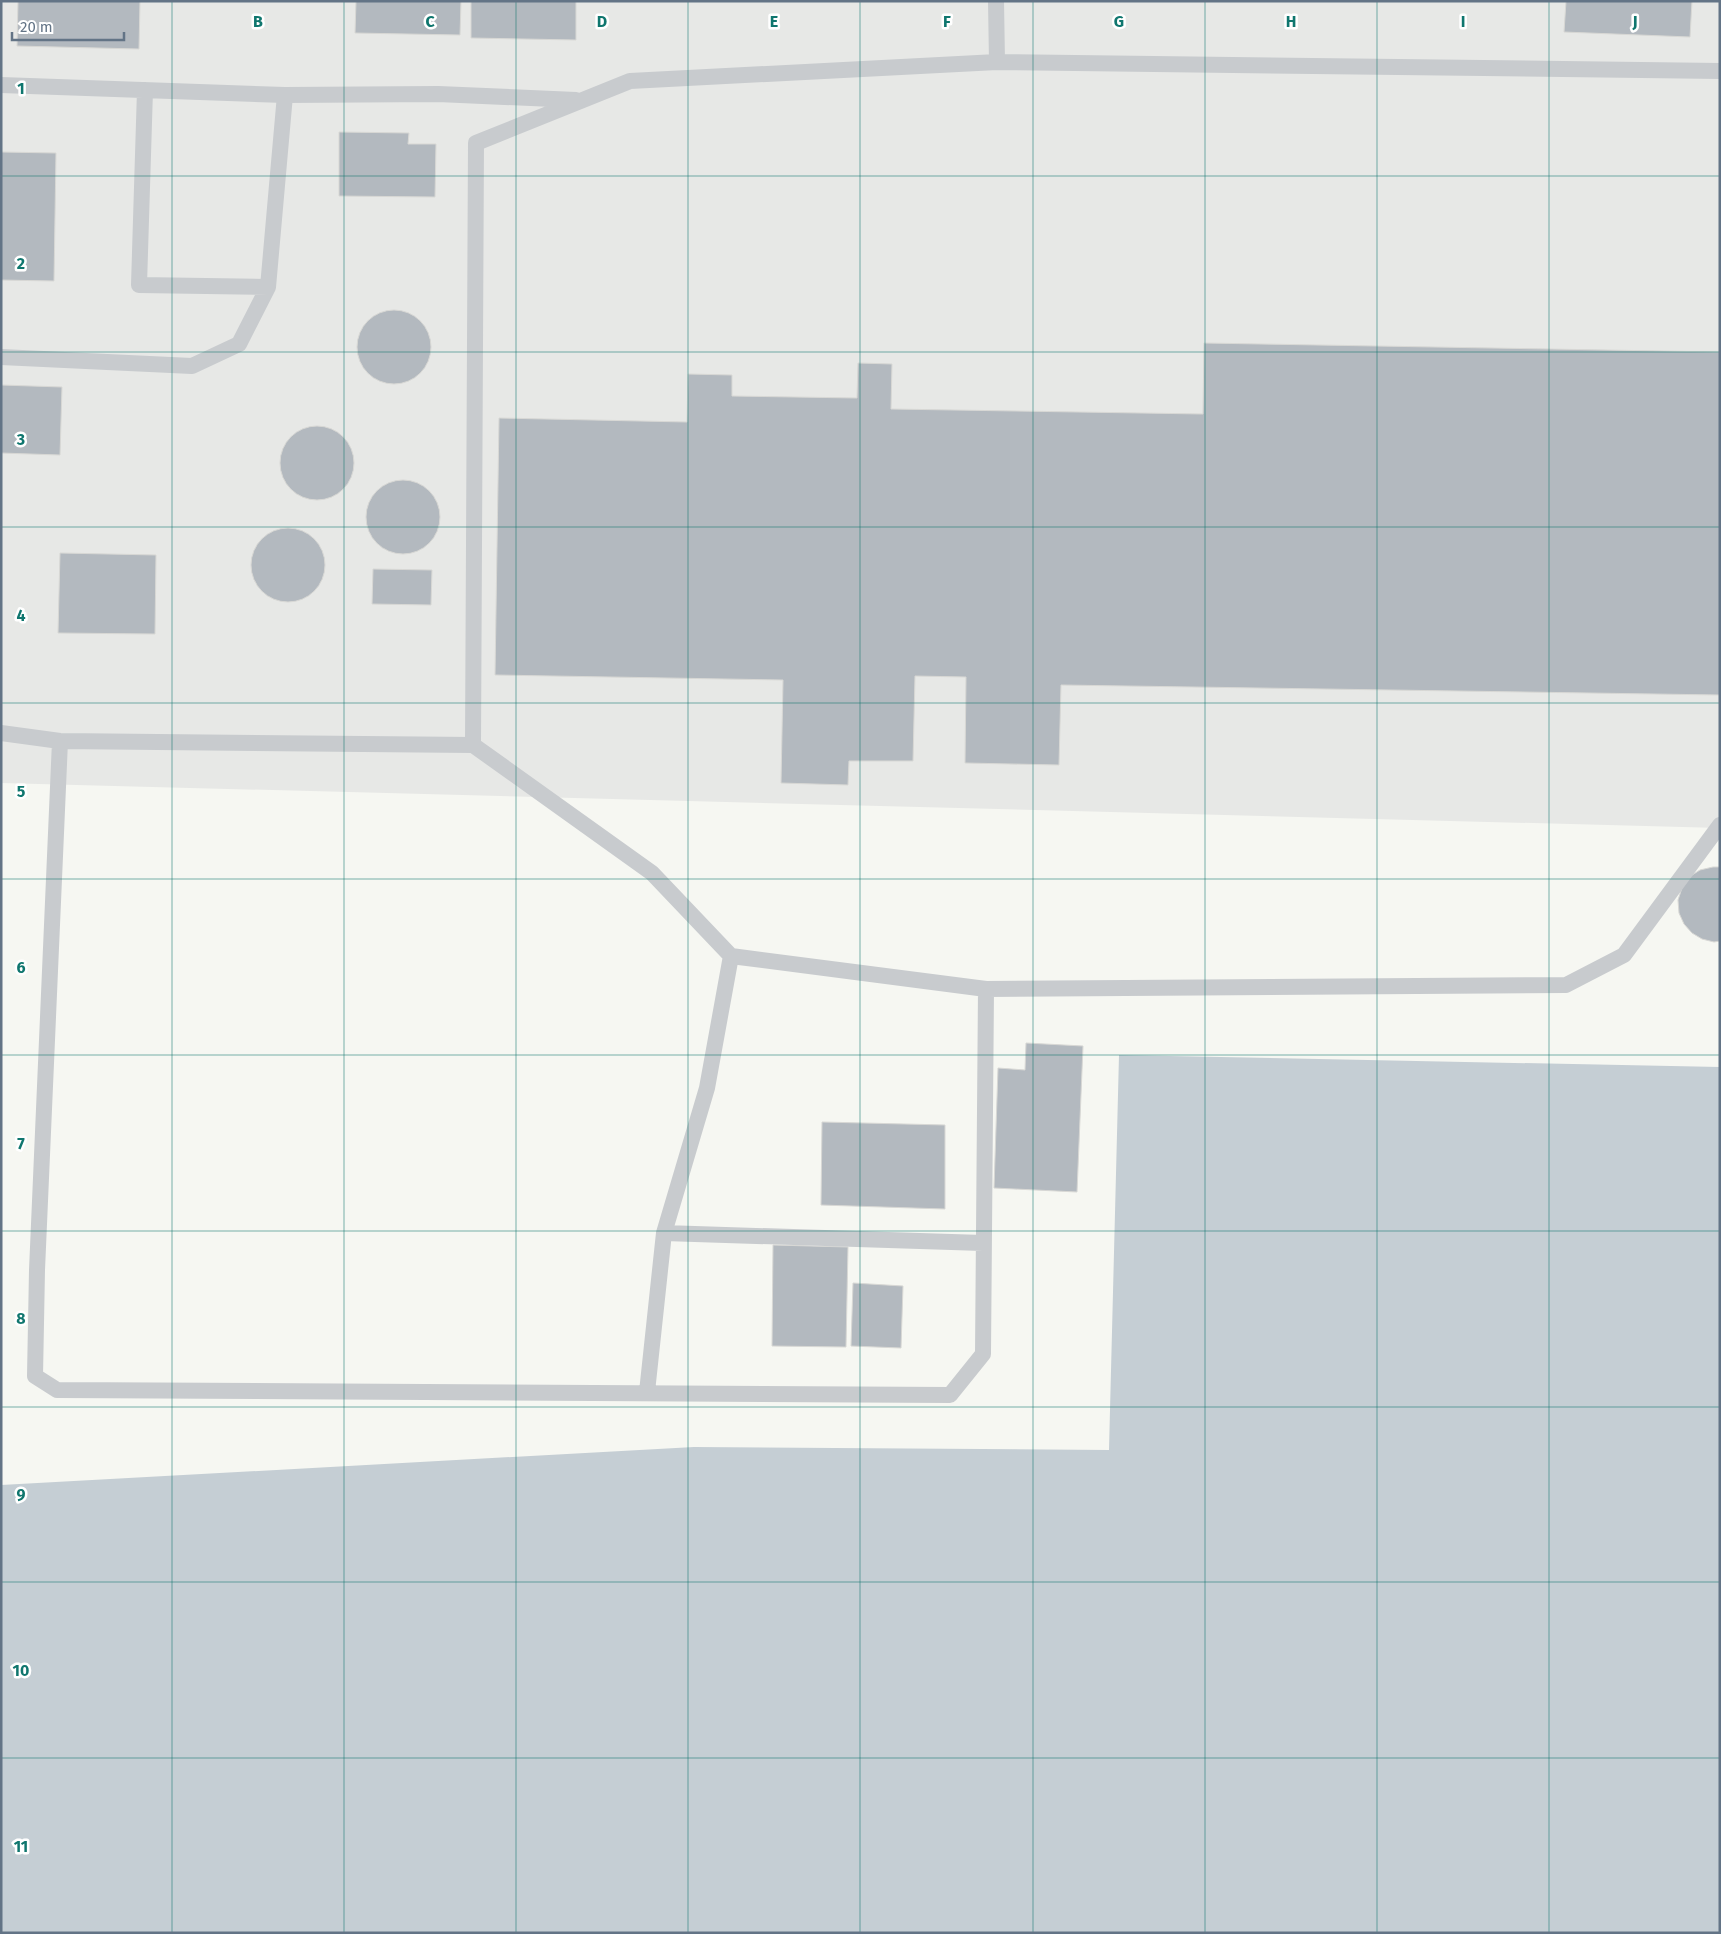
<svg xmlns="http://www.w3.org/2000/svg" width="1721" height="1934" font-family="'Fira Sans',sans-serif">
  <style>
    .built { fill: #e7e8e6 }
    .water { fill: #c5ced4 }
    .building { fill: #b3b9bf; stroke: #d8d8d5 }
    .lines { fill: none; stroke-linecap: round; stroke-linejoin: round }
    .lane { stroke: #c8cbce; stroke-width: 16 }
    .grid { fill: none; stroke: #0f766e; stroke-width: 1; stroke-opacity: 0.55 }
    .grid-label { font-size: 16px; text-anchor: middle; font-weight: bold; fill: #0f766e; stroke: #fff; stroke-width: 5; stroke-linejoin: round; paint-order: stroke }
  </style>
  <rect width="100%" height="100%" fill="#f6f7f2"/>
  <path class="built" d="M1 1H1720V828L1 783Z"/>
  <path class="water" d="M1119 1055 1720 1067V1933H1V1485L694 1447 1109 1450Z"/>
  <path class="building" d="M18 1H140L139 49 17 46Z
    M356 1H461L460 35 355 33Z
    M471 1H576V40L471 38Z
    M1566 1H1692L1690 37 1564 32Z
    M339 132 409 133 408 144H436L435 197 339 196Z
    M1 152 56 153 54 281 1 280Z
    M357 347a37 37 0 1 1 74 0a37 37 0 1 1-74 0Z
    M1204 343 1720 352V695L1061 685 1059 765 965 763 966 677 915 676 913 761H849L848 785 781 783 783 680 495 675 499 418 687 422 688 374 732 375V396L857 398 858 363 892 364 891 409 1203 414Z
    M1 385 62 387 60 455 1 453Z
    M280 463a37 37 0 1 1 74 0a37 37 0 1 1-74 0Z
    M366 517a37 37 0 1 1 74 0a37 37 0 1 1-74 0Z
    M251 565a37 37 0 1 1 74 0a37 37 0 1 1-74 0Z
    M60 553 156 555 155 634 58 633Z
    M373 569 432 570 431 605 372 604Z
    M1713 867H1720V941L1714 942 1702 939 1692 933 1684 924 1679 913 1678 900 1682 888 1689 877 1700 870Z
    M1026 1043 1083 1046 1077 1192 994 1188 998 1068 1025 1070Z
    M822 1122 945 1125V1209L821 1205Z
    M773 1245 848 1247 846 1347 772 1346Z
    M853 1283 903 1286 901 1348 851 1346Z"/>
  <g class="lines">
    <path class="lane" d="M996 1 997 62 1720 71
      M1 85 285 95 438 94 576 100
      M145 90 139 285 268 287 285 95
      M1 357 192 366 239 344 268 287
      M1 733 60 741 473 745 652 873 731 956 986 989 1566 985 1624 955 1720 825
      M60 741 37 1270 35 1376 57 1390 950 1395 983 1354 986 989
      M473 745 476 143 630 81 997 62
      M664 1233 983 1243
      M647 1392 664 1233 707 1088 731 956"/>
  </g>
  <path class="grid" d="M172 1V1933M344 1V1933M516 1V1933M688 1V1933M860 1V1933M1033 1V1933M1205 1V1933M1377 1V1933M1549 1V1933M1 176H1720M1 352H1720M1 527H1720M1 703H1720M1 879H1720M1 1055H1720M1 1231H1720M1 1407H1720M1 1582H1720M1 1758H1720"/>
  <g class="grid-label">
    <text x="258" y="27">B</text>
    <text x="430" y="27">C</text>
    <text x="602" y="27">D</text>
    <text x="774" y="27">E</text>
    <text x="947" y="27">F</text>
    <text x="1119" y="27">G</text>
    <text x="1291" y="27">H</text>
    <text x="1463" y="27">I</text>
    <text x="1635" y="27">J</text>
    <text x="21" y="94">1</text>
    <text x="21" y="269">2</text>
    <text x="21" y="445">3</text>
    <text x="21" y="621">4</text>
    <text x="21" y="797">5</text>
    <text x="21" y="973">6</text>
    <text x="21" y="1149">7</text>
    <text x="21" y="1324">8</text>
    <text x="21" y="1500">9</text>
    <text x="21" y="1676">10</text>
    <text x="21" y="1852">11</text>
  </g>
  <rect width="1721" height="1934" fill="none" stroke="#637486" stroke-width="5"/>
  <path d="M12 32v8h112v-8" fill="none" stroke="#637486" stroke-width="2.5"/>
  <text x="20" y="32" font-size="15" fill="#637486" stroke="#ffffff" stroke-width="4" paint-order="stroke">20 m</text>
</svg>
